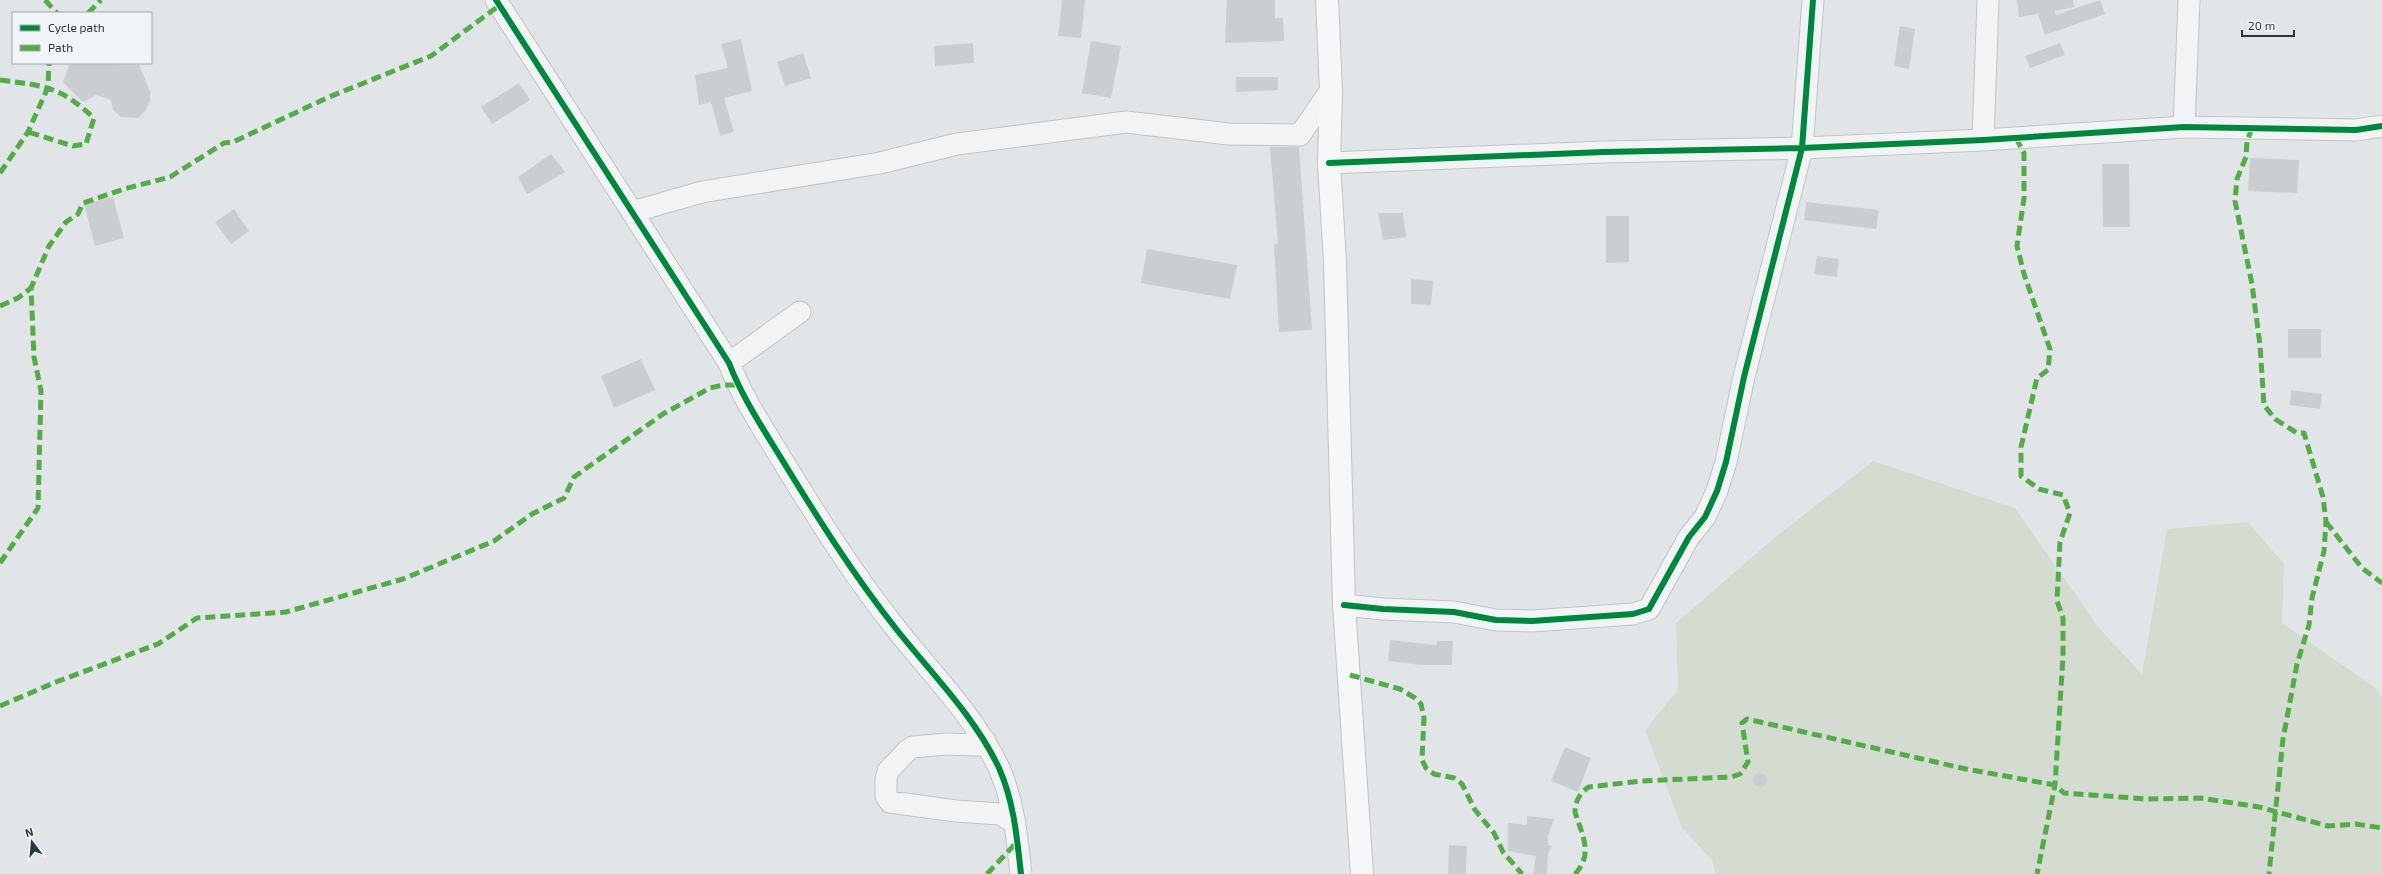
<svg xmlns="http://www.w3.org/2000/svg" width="2382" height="874" font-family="'Exo 2',sans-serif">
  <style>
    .green { fill: #d4dcd2 }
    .building { fill: #cbced0 }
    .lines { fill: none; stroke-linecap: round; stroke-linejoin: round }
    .street-casing { stroke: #c0c3c6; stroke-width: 23 }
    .secondary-casing { stroke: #c0c3c6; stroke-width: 24 }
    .street { stroke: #f2f3f4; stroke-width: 21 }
    .secondary { stroke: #f6f7f7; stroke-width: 22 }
    .quiet { stroke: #53ac47; stroke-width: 5; stroke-dasharray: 10 5; stroke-linecap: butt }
    .cycleway-casing { stroke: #f0f4f7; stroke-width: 8 }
    .cycleway { stroke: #00873e; stroke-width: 6 }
  </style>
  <rect width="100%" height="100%" fill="#e2e5e8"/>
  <path class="green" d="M1873 461 2015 508 2099 628 2142 674 2167 529 2248 522 2284 564 2282 623 2377 689 2382 699V874H1716L1712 860 1682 828 1645 730 1678 690 1676 623 1774 538Z"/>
  <path class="building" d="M1062 0H1085L1081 38 1058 36Z
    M1227 0H1275V18H1283L1284 41 1225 43Z
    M2017 0H2073L2074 7 2055 11 2056 15 2100 0 2105 14 2045 35 2038 14 2019 17Z
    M1900 26 1915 29 1909 69 1894 66Z
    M741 39 752 91 724 98 734 132 720 136 711 102 699 105 695 75 728 68 721 44Z
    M1091 41 1121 46 1111 98 1082 93Z
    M973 43 974 63 935 66 934 46Z
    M2060 43 2065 55 2030 68 2025 56Z
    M803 53 811 78 785 86 777 62Z
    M70 63 139 65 150 91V101L145 111 138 118 121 117 113 110 111 100 96 95 83 102 63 82Z
    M1236 77H1278V90L1236 92Z
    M519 83 530 100 492 124 481 107Z
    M1270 147H1299L1312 330 1279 332 1274 244H1278Z
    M551 154 565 172 527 194 518 177Z
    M2250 158 2299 160 2297 193 2248 191Z
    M2102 164H2129L2130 227H2103Z
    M113 197 124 238 95 246 84 204Z
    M1806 202 1879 210 1876 229 1804 220Z
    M234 209 249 231 231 244 215 222Z
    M1378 213H1403L1406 237 1383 240Z
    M1606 216H1629V262L1606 263Z
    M1147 249 1237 265 1230 299 1141 283Z
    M1817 256 1839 259 1837 277 1814 274Z
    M1411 279 1433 281 1431 305 1411 304Z
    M2288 329H2321V358H2288Z
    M641 359 655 390 614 408 601 376Z
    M2291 390 2322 394 2320 409 2290 405Z
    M1390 640 1436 645 1437 641H1453L1452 665H1421L1388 661Z
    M1565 747 1591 758 1578 792 1551 781Z
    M1753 780a7 7 0 1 1 14 0a7 7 0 1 1-14 0Z
    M1527 816 1554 819 1548 836V845L1552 846 1548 854 1547 874H1533L1536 856 1508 851V823L1527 825Z
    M1449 845 1467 846 1466 874H1448Z"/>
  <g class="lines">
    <defs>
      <path id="street" d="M496 0 729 363C742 397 762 427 781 458 817 517 854 576 897 630 932 674 975 717 999 768 1014 802 1017 838 1021 874
        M2184 127 2189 0
        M1983 140 1988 0
        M1329 163 1603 152 1802 148 1983 140 2184 127 2356 130 2382 126
        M632 212 702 192 880 163 957 144 1126 122 1229 134 1300 135 1331 90
        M729 363 800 312
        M1344 605 1383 609 1454 612 1496 620 1532 621 1633 614 1649 609 1689 537 1705 517 1717 491 1726 462 1744 377 1802 148 1813 0
        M985 741 977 745 947 744 913 747 908 750 888 771 886 779V796L890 802 956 811 1000 814 1015 823"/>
      <path id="secondary" d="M1327 0 1331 90 1329 163 1335 262 1344 605 1362 874"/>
    </defs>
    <use href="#street" class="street-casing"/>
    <use href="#secondary" class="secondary-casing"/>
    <use href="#street" class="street"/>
    <use href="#secondary" class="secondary"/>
    <path class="quiet" d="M45 0 57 13
      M88 13 101 0
      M0 80C46 86 59 86 94 118L86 144 73 146 28 132
      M2252 128 2247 141 2246 157 2237 179 2235 201 2252 284 2260 345 2264 405 2275 419 2297 433H2304L2323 497 2326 522 2324 551 2312 598 2309 625 2297 664 2283 739 2269 874
      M2016 138 2024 153V198L2017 246 2024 274 2050 349 2048 370 2037 378 2021 447V476L2039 489 2063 495 2070 513 2060 542 2057 601 2063 618V656L2055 785 2037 874
      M0 173 28 132 48 87 49 63
      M0 306 18 298 31 288
      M2326 522 2362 568 2382 583
      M0 563 38 508 41 391 34 357 31 288 49 246 66 222 78 214 83 203 124 189 170 177 224 143 233 142 329 97 431 56 500 5
      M1350 675 1400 689 1415 698 1421 704 1424 718 1422 760 1426 768 1434 774 1454 778 1462 784 1475 810 1494 833 1503 852 1522 874
      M0 706 56 682 158 644 197 618 286 612 403 579 494 541 532 514 564 498 574 477 663 414 710 388 723 385H737
      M987 874 1017 842
      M1575 874C1594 854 1582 835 1575 812 1575 802 1580 792 1589 787L1641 781 1731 777 1740 774 1748 762 1742 723 1747 719 1966 769 2055 785 2064 793 2148 799 2200 798 2259 807 2328 826 2356 824 2382 828"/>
    <defs>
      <path id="cycleway" d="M496 0 729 363C742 397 762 427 781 458 817 517 854 576 897 630 932 674 975 717 999 768 1014 802 1017 838 1021 874
        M1329 163 1603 152 1802 148 1983 140 2184 127 2356 130 2382 126
        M1344 605 1383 609 1454 612 1496 620 1532 621 1633 614 1649 609 1689 537 1705 517 1717 491 1726 462 1744 377 1802 148 1813 0"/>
    </defs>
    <use href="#cycleway" class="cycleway-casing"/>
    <use href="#cycleway" class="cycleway"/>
  </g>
  <rect x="12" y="12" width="140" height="52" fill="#f0f4f7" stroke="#a0a8af"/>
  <rect x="20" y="25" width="20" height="6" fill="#00873e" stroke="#a0a8af"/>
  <text x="48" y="32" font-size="12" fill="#273743">Cycle path</text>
  <rect x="20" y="45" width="20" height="6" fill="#53ac47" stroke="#a0a8af"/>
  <text x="48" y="52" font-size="12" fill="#273743">Path</text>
  <g transform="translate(32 842) rotate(344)" stroke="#f0f4f7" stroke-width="3" paint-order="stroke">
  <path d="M0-3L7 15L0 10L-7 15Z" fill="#273743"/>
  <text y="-6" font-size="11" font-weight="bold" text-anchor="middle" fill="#273743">N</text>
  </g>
  <path d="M2242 30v6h52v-6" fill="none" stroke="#273743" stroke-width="2"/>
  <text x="2248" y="30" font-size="12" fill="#273743" stroke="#f0f4f7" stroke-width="3" paint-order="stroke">20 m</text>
</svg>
